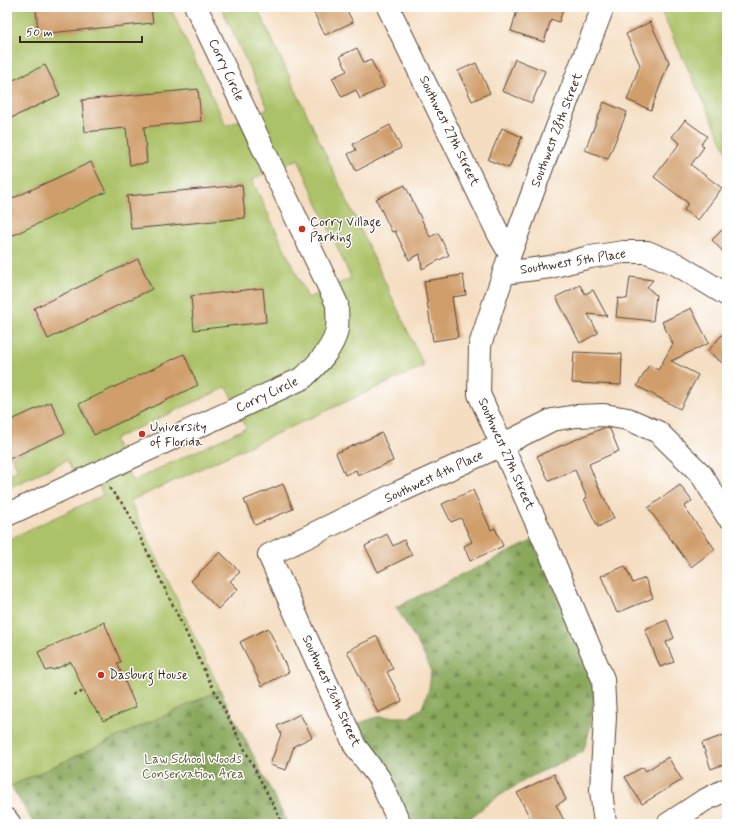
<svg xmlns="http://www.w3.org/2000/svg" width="734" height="831" font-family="Mynerve,sans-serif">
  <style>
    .green { fill: #acc267; stroke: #747642; fill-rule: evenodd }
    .forest { fill: url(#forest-firs); stroke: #62693d }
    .building { fill: #d09e6b }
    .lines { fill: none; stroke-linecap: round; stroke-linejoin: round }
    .minor-casing { stroke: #574536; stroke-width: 24 }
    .path { stroke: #574536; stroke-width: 2.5; stroke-dasharray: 3 3; stroke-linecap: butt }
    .minor { stroke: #fff; stroke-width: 22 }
    .poi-dot { fill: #c8321e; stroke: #fff; stroke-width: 1.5 }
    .labels { text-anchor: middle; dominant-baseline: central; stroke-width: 3; stroke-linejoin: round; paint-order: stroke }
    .street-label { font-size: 13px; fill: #3b2a1e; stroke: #fff }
    .poi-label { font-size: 13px; fill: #3b2a1e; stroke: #fff; text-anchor: start }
    .park-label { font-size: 13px; fill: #635f38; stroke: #fff }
  </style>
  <defs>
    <pattern id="forest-firs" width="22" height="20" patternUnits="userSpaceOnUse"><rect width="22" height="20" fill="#89a85c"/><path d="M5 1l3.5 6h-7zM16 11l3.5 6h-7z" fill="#71894b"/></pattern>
  </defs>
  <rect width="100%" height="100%" fill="#fff"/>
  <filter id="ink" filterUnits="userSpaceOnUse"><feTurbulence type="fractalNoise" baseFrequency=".025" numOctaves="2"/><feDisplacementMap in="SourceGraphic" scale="8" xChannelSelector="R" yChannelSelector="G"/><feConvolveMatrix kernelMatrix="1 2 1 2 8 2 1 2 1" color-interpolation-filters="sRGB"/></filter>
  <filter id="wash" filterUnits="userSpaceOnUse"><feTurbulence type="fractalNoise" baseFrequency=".012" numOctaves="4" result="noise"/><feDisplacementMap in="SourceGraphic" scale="16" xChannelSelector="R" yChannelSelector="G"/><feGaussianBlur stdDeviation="0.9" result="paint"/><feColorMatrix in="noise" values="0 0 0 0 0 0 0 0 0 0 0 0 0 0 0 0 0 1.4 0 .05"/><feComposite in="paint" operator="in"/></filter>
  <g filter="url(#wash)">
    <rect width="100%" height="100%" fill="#f4ddc0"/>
    <path class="green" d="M7 7H36L38 34 153 22 151 7H170L226 126 240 120 265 173 252 180 308 298 324 291 329 305V330L311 362 234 403 227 387 114 439 120 453 74 475 67 460 7 489V475L18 470 12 458 65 433 51 402 7 422V238L105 192 91 162 7 201V120L60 95 45 65 7 83ZM198 89 201 121 85 132 82 100ZM146 145 147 163 130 165 128 147ZM242 185 245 218 131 229 128 196ZM138 259 152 289 48 338 34 308ZM263 289 266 322 195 330 191 296ZM184 355 198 385 94 435 79 405Z
      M221 7H257L424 366 130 501 220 690 11 786 7 779V540L103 495 97 482 126 468 132 481 246 428 240 415 320 370 336 285 351 278 298 159 281 167 256 114 268 108Z
      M659 7H727V152Z"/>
    <path class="forest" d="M532 541 565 612 587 663 594 694 590 729 583 752 532 776 491 801 463 824H412L407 813 365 744 357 724 377 717H409L422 708 429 689 431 669 420 647 396 607Z
      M220 690 288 824H34L11 786Z"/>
    <g id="blocks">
      <path class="building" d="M36 7H151L153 23 38 34Z
        M311 7H345L353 22 325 35Z
        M518 7H564L559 22 551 19 544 42 511 31Z
        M650 22 669 62 651 110 627 100 640 65 626 34Z
        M357 48 364 63 371 60 384 87 360 99 356 90 342 97 332 78 347 71 340 56Z
        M515 59 545 71 532 103 502 91Z
        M476 63 490 93 472 101 458 71Z
        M45 65 60 95 7 120V83Z
        M198 89 201 121 144 127 147 163 130 165 126 128 85 132 82 100Z
        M604 102 627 112 608 159 585 150Z
        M685 120 707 136 701 144 704 147 691 165 722 188 698 220 684 210 688 203 654 177 680 143 672 137Z
        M390 125 401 148 356 171 348 154 356 150 353 144Z
        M502 128 522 137 509 168 488 160Z
        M91 162 106 192 7 238V201Z
        M242 185 245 218 131 229 127 196Z
        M405 185 430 237 438 233 449 255 422 269 420 254 409 260 395 231 392 232 376 199Z
        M727 225V256L712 240Z
        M138 259 152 289 48 339 34 308Z
        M463 275 466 295 452 297 458 337 433 341 424 281Z
        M630 277 653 280 647 287 656 295 653 321 616 317 618 298 627 299Z
        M580 285 585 294 593 290 607 316 588 314 598 333 580 343 556 297Z
        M263 288 266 322 194 330 191 296Z
        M691 308 709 343 671 361 698 375 680 409 637 386 649 365 658 370 673 344 662 322Z
        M727 329V367L708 351Z
        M574 352 622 354 621 385 572 383Z
        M184 354 198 385 94 435 79 404Z
        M51 402 65 433 7 460V422Z
        M603 428 610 429 619 451 589 464 597 484 614 518 598 527 584 499 587 498 575 470 549 481 537 456Z
        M382 433 393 461 358 476 356 470 345 475 336 453Z
        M283 484 293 509 255 525 244 500Z
        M680 485 692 501 684 507 715 549 691 567 648 508Z
        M473 490 491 530 495 528 503 546 470 561 464 546 472 542 461 518 451 522 442 504Z
        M387 534 393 546 404 540 412 555 378 572 365 546Z
        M220 552 240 572 230 581 238 589 218 609 191 581Z
        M625 566 633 583 645 578 653 598 617 613 601 576Z
        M667 620 674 638 666 642 674 662 660 667 645 629Z
        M104 622 121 662 117 663 136 707 103 721 99 712 97 713 95 708H94L91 703 90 704 71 662 53 670 52 669 46 671 38 652Z
        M268 628 289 672 262 686 240 642Z
        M377 636 393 669 387 672 402 701 378 713 347 651Z
        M300 714 312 737 294 746 286 770 270 765 281 734 277 726Z
        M727 734V763L711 769 702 743Z
        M668 757 682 780 642 804 625 777 643 767 646 771Z
        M554 774 566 800 556 805 566 824H533L517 793Z"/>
    </g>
  </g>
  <g filter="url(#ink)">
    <use href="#blocks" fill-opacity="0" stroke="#574536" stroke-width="1"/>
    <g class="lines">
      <defs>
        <path id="minor" d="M388 7 498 233 510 254 480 345 479 394 550 553 603 679 605 717 601 790 605 824
          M510 254 551 143 603 7
          M504 273 550 267 590 257 624 252H647L676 264 727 295
          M7 515 303 378C316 366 334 348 337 329 338 321 337 312 337 304L196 7
          M7 820 10 824
          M400 824 379 778 355 746 269 555 313 534 401 491 502 445 552 420 576 416 604 415 628 419 658 432 701 474 727 516
          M668 824 703 801 727 789"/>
      </defs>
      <use href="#minor" class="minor-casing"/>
      <path class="path" d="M109 488 126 508 208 678 283 824
        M74 695 84 691"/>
      <use href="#minor" class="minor"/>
    </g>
  </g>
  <g class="poi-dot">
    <circle cx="302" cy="229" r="4"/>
    <circle cx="142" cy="434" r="4"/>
    <circle cx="101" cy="675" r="4"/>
  </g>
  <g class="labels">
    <g class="street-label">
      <text transform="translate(226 70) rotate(65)">Corry Circle</text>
      <text transform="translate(557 130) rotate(-69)">Southwest 28th Street</text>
      <text transform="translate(449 131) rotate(64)">Southwest 27th Street</text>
      <text transform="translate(573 262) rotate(-9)">Southwest 5th Place</text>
      <text transform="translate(267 395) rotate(-25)">Corry Circle</text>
      <text transform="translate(506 454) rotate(66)">Southwest 27th Street</text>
      <text transform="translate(434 477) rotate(-25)">Southwest 4th Place</text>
      <text transform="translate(331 691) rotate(65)">Southwest 26th Street</text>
    </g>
    <g class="poi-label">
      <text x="310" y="222">Corry Village<tspan x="310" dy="15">Parking</tspan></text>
      <text x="150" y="427">University<tspan x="150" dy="15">of Florida</tspan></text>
      <text x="109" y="675">Dasburg House</text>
    </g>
    <g class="park-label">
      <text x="193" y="759">Law School Woods<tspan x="193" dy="15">Conservation Area</tspan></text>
    </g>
  </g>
  <rect width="734" height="831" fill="none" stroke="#fff" stroke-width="24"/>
  <path d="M20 36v6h122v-6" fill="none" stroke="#3b2a1e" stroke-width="2"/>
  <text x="26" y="36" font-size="12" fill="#3b2a1e" stroke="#ffffff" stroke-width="3" paint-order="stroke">50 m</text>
</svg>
